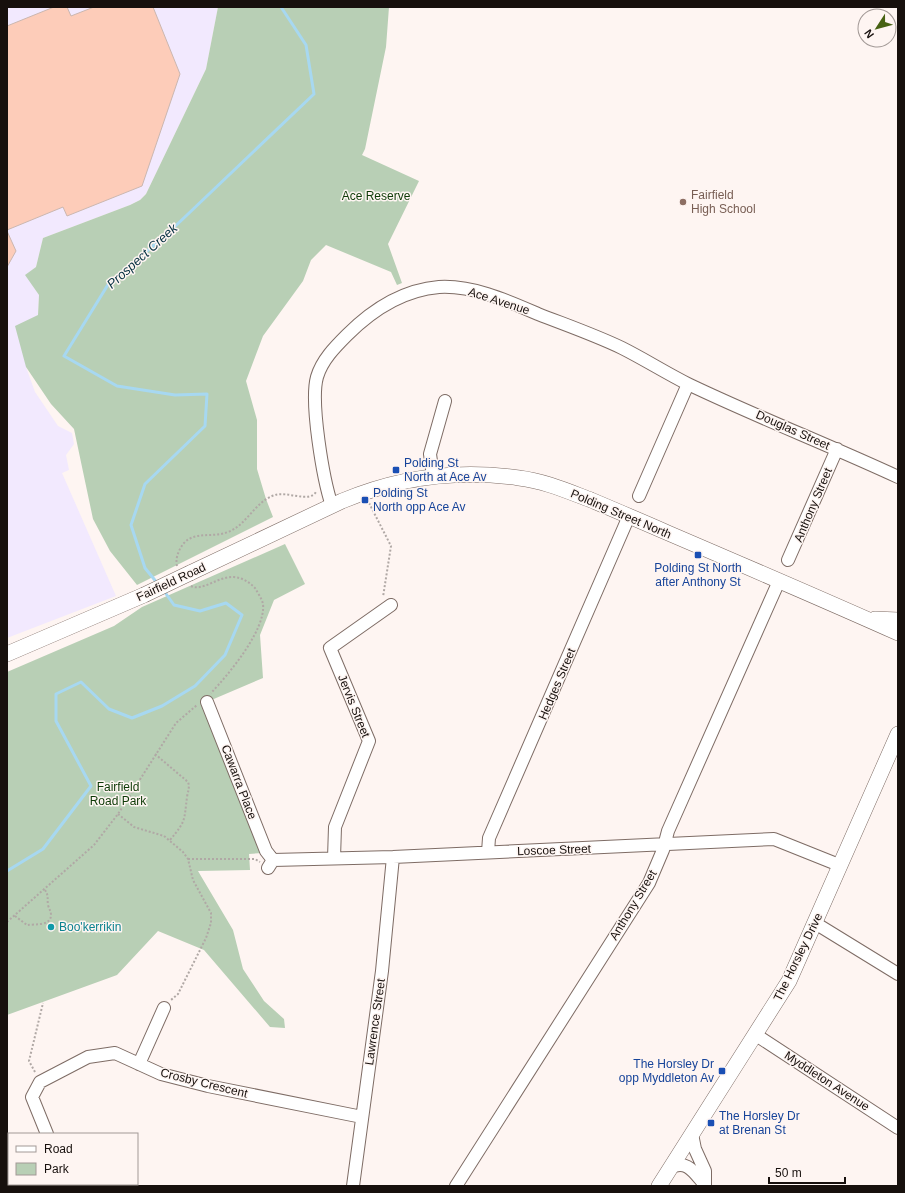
<svg xmlns="http://www.w3.org/2000/svg" width="905" height="1193" font-family="Arial,sans-serif">
  <style>
    .industrial { fill: #f2e9fe }
    .green { fill: #b8cfb5 }
    .lines { fill: none; stroke-linecap: round; stroke-linejoin: round }
    .stream { stroke: #a7d8f1; stroke-width: 3 }
    .building { fill: #fdccb9; stroke: #cbb7b0 }
    .minor-casing { stroke: #7e6c65; stroke-width: 14 }
    .major-casing { stroke: #7e6c65; stroke-width: 16 }
    .path { stroke: #b0a8a5; stroke-width: 2; stroke-dasharray: 2 2; stroke-linecap: butt }
    .minor { stroke: #fff; stroke-width: 12 }
    .major { stroke: #fff; stroke-width: 15 }
    .major-bridge-casing { stroke: #7e6c65; stroke-width: 16; stroke-linecap: butt }
    .major-bridge { stroke: #fff; stroke-width: 15 }
    .education-dot { fill: #8d6e63; stroke: #fef5f2; stroke-width: 1.5 }
    .transit-dot { fill: #1a4fb4; stroke: #fef5f2; stroke-width: 1.5 }
    .culture-dot { fill: #0f9aa8; stroke: #fef5f2; stroke-width: 1.5 }
    .labels { text-anchor: middle; dominant-baseline: central; stroke-width: 3; stroke-linejoin: round; paint-order: stroke }
    .education-label { font-size: 12px; fill: #785e54; stroke: #fef5f2; text-anchor: start }
    .park-label { font-size: 12px; fill: #0d3a06; stroke: #fef5f2 }
    .street-label { font-size: 12px; fill: #17100d; stroke: #fef5f2 }
    .transit-label { font-size: 12px; fill: #164399; stroke: #fef5f2; text-anchor: start }
    .culture-label { font-size: 12px; fill: #0d838f; stroke: #fef5f2; text-anchor: start }
    .water-label { font-size: 13px; font-style: italic; fill: #043041; stroke: #fef5f2 }
  </style>
  <rect width="100%" height="100%" fill="#fef5f2"/>
  <path class="industrial" d="M7 7H218L206 69 146 194 140 200 130 205 43 238 36 267 26 275 39 295 38 315 26 367 35 392 58 426 72 433 74 444 66 455 69 470 62 473 116 596 7 638Z"/>
  <path class="green" d="M218 7H389L386 47 365 149 362 155 419 181 388 244 402 283 397 285 391 272 326 245 311 260 303 281 263 336 246 381 257 420V469L266 499 273 517 137 585 110 551 93 519 74 429 51 404 26 367 15 326 38 315 39 295 25 275 36 267 43 238 130 205 140 200 146 194 206 69Z
    M285 544 305 584 274 600 260 635 263 678 202 704 262 853 249 854 250 870 198 871 233 930 243 969 264 1001 284 1019 285 1028 270 1027 204 950 158 931 117 975 7 1015V672L114 626 142 607Z"/>
  <g class="lines">
    <path class="stream" d="M158 584 145 568 131 525 145 484 205 426 207 394 175 395 117 386 64 356 109 283 166 235 314 94 306 45 281 7
      M7 871 43 849 91 786 56 721V694L81 682 109 709 132 718 162 706 195 686 225 655 242 615 226 603 200 611 174 605 164 591"/>
  </g>
  <path class="building" d="M54 7H67L71 16 94 7H153L180 74 142 186 67 216 63 207 7 230V26Z
    M7 231 16 251 7 267Z"/>
  <g class="lines">
    <defs>
      <path id="minor" d="M433 476 430 454 445 401
        M639 496 688 384
        M332 506C323 479 310 402 317 377 322 360 335 347 347 335 372 310 403 290 439 287 473 285 508 301 538 314 566 325 595 335 622 348 644 359 666 373 688 384 757 417 829 445 898 477
        M788 560 837 449
        M207 702 266 851 273 860
        M488 852 489 838 629 516
        M334 858 335 827 369 741 330 648 391 605
        M268 868 273 860 393 857 774 839 839 865
        M815 923 898 974
        M756 1035 898 1128
        M139 1064 164 1008
        M47 1134 32 1097 40 1082 88 1057 115 1053 161 1074 208 1086 362 1117
        M692 1134 695 1149 705 1171V1186
        M670 1168C687 1158 695 1174 705 1185
        M69 1184 70 1186
        M353 1186 382 971 393 857
        M456 1186 649 883 663 850 668 831 779 581"/>
      <path id="major" d="M190 573 342 501C399 477 458 469 519 478 544 481 567 491 591 500 617 511 643 522 668 533 745 566 822 599 898 633
        M875 619 898 620
        M7 654 144 595
        M659 1186 789 981 898 734"/>
    </defs>
    <use href="#minor" class="minor-casing"/>
    <use href="#major" class="major-casing"/>
    <path class="path" d="M369 503 391 546 383 597
      M177 566C175 558 179 549 184 543 195 531 213 538 228 532 247 525 255 501 275 495 287 491 309 503 316 492
      M191 586C202 592 218 576 234 577 243 578 249 582 255 588 258 593 262 599 263 604 266 630 228 675 211 693
      M155 754 188 782C190 787 188 791 187 797 184 821 186 821 170 840
      M118 814 134 827 164 836 183 852 188 859 193 880 211 913V923L206 938 178 994 171 1000
      M188 859H255L260 862
      M15 916 27 925C35 924 51 926 51 915 51 911 49 909 48 905 47 899 49 896 45 890
      M7 922 94 845 118 814 176 723 197 705
      M35 1072 29 1061 43 1003"/>
    <use href="#minor" class="minor"/>
    <use href="#major" class="major"/>
    <defs>
      <path id="major-bridge" d="M144 595 190 573"/>
    </defs>
    <use href="#major-bridge" class="major-bridge-casing"/>
    <use href="#major-bridge" class="major-bridge"/>
  </g>
  <circle class="education-dot" cx="683" cy="202" r="4"/>
  <g class="transit-dot">
    <rect x="392" y="466" width="8" height="8" rx="2"/>
    <rect x="361" y="496" width="8" height="8" rx="2"/>
    <rect x="694" y="551" width="8" height="8" rx="2"/>
    <rect x="718" y="1067" width="8" height="8" rx="2"/>
    <rect x="707" y="1119" width="8" height="8" rx="2"/>
  </g>
  <circle class="culture-dot" cx="51" cy="927" r="4"/>
  <g class="labels">
    <g class="education-label">
      <text x="691" y="195">Fairfield<tspan x="691" dy="14">High School</tspan></text>
    </g>
    <g class="park-label">
      <text x="376" y="196">Ace Reserve</text>
      <text x="118" y="787">Fairfield<tspan x="118" dy="14">Road Park</tspan></text>
    </g>
    <g class="street-label">
      <text transform="translate(499 301) rotate(18)">Ace Avenue</text>
      <text transform="translate(793 430) rotate(24)">Douglas Street</text>
      <text transform="translate(813 505) rotate(-67)">Anthony Street</text>
      <text transform="translate(621 514) rotate(23)">Polding Street North</text>
      <text transform="translate(171 582) rotate(-25)">Fairfield Road</text>
      <text transform="translate(557 684) rotate(-67)">Hedges Street</text>
      <text transform="translate(354 706) rotate(68)">Jervis Street</text>
      <text transform="translate(239 782) rotate(69)">Cawarra Place</text>
      <text transform="translate(554 850) rotate(-2)">Loscoe Street</text>
      <text transform="translate(633 905) rotate(-59)">Anthony Street</text>
      <text transform="translate(798 957) rotate(-64)">The Horsley Drive</text>
      <text transform="translate(375 1022) rotate(-82)">Lawrence Street</text>
      <text transform="translate(827 1081) rotate(33)">Myddleton Avenue</text>
      <text transform="translate(204 1083) rotate(14)">Crosby Crescent</text>
    </g>
    <g class="transit-label">
      <text x="404" y="463">Polding St<tspan x="404" dy="14">North at Ace Av</tspan></text>
      <text x="373" y="493">Polding St<tspan x="373" dy="14">North opp Ace Av</tspan></text>
      <text x="698" y="568" text-anchor="middle">Polding St North<tspan x="698" dy="14">after Anthony St</tspan></text>
      <text x="714" y="1064" text-anchor="end">The Horsley Dr<tspan x="714" dy="14">opp Myddleton Av</tspan></text>
      <text x="719" y="1116">The Horsley Dr<tspan x="719" dy="14">at Brenan St</tspan></text>
    </g>
    <g class="culture-label">
      <text x="59" y="927">Boo'kerrikin</text>
    </g>
    <g class="water-label">
      <text transform="translate(142 256) rotate(-42)">Prospect Creek</text>
    </g>
  </g>
  <rect width="905" height="1193" fill="none" stroke="#17100d" stroke-width="16"/>
  <rect x="8" y="1133" width="130" height="52" fill="#fef5f2" stroke="#a29996"/>
  <rect x="16" y="1146" width="20" height="6" fill="#ffffff" stroke="#a29996"/>
  <text x="44" y="1153" font-size="12" fill="#17100d">Road</text>
  <rect x="16" y="1163" width="20" height="12" fill="#b8cfb5" stroke="#a29996"/>
  <text x="44" y="1173" font-size="12" fill="#17100d">Park</text>
  <g transform="translate(877 28) rotate(234)"><circle r="19" fill="#fef5f2" stroke="#a29996"/>
  <path d="M0-3L7 15L0 10L-7 15Z" fill="#476213"/>
  <text y="-6" font-size="11" font-weight="bold" text-anchor="middle" fill="#17100d">N</text>
  </g>
  <path d="M769 1177v6h76v-6" fill="none" stroke="#17100d" stroke-width="2"/>
  <text x="775" y="1177" font-size="12" fill="#17100d" stroke="#fef5f2" stroke-width="3" paint-order="stroke">50 m</text>
</svg>
